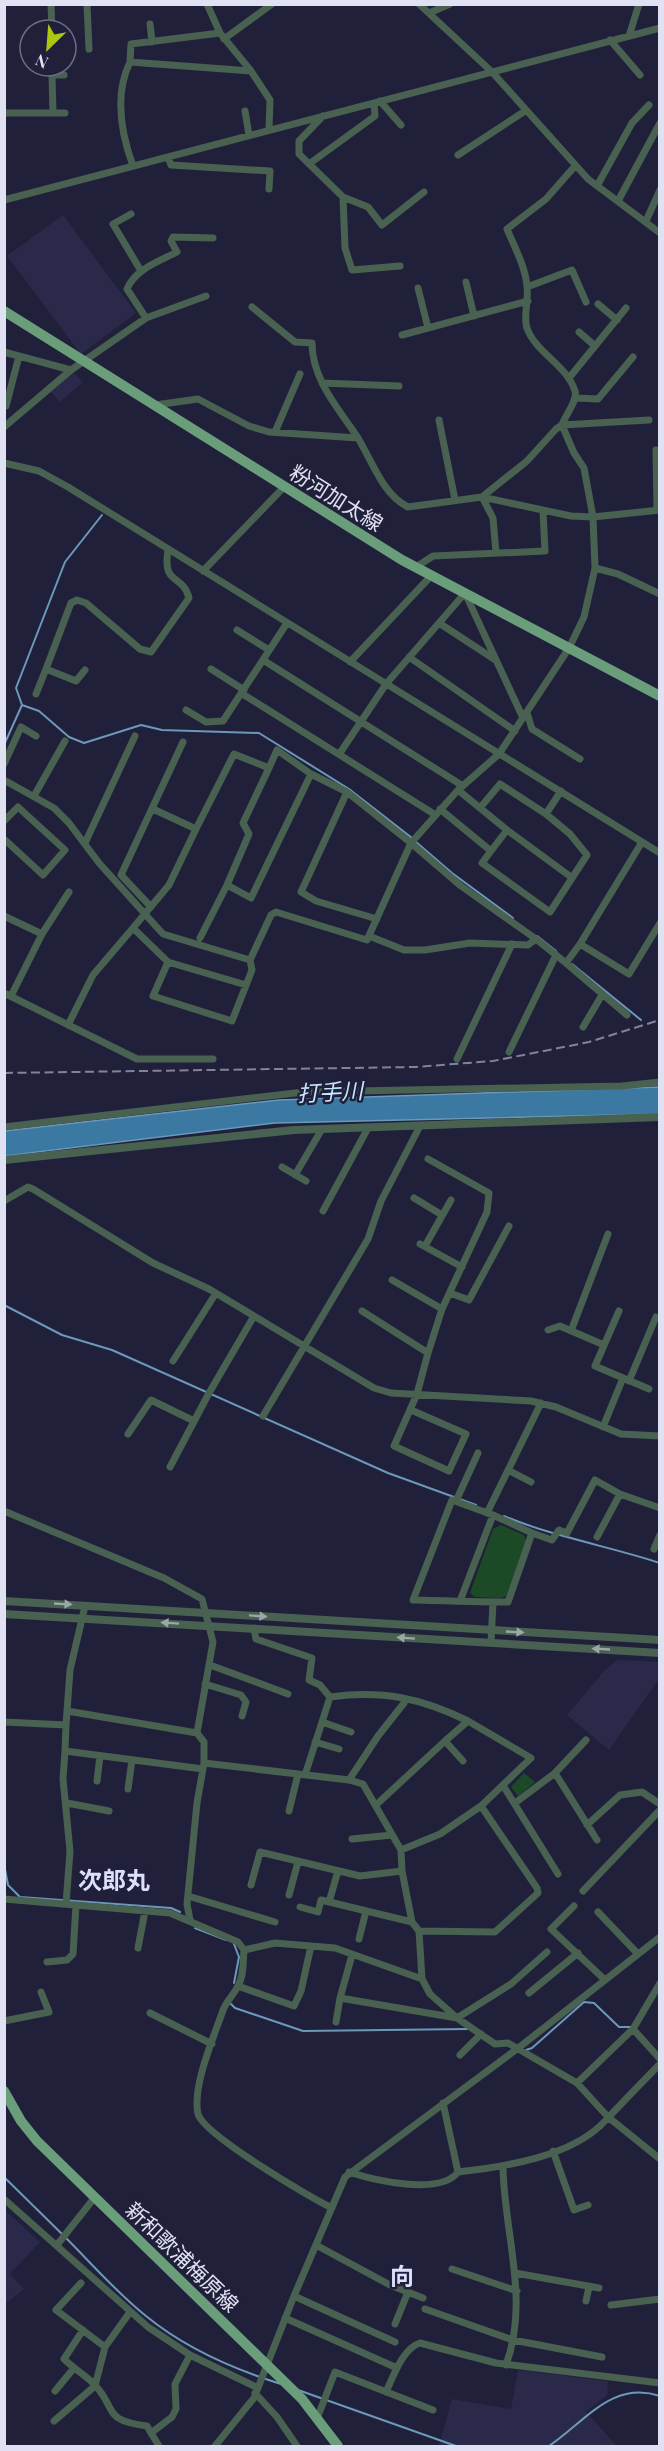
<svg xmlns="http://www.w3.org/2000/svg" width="664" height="2451" font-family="'Playfair Display','Noto Sans JP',serif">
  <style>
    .built { fill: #2a2949 }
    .green { fill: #1c4a27 }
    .water { fill: #3b79a2; stroke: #6c98ba; stroke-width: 1.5 }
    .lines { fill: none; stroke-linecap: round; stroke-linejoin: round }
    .stream { stroke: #6c98ba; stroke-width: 2 }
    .minor { stroke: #486150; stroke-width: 7 }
    .tertiary { stroke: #486150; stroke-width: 8 }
    .primary { stroke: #6a9e7b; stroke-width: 10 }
    .rail { stroke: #828298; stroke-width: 2; stroke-dasharray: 9 4.5; stroke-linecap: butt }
    .oneway { fill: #9ca7aa }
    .labels { text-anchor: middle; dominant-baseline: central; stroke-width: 5; stroke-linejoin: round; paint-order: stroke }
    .street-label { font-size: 21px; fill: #e0e1f3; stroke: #21203b }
    .water-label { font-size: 22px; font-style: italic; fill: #c5e6ff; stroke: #21203b }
    .quarter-label { font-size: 24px; font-weight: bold; fill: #dedffc; stroke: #21203b }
  </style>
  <rect width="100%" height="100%" fill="#21203b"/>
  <path class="built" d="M63 215 136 313 81 354 7 256Z
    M73 372 83 382 60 402 51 392Z
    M617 1660 659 1662V1679L609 1750 567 1715 604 1671Z
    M5 2210 40 2242 10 2274 24 2289 5 2304Z
    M518 2370 608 2381 607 2395 586 2412 615 2444 614 2446H439L452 2399 511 2409Z"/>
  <path class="green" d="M501 1525 524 1535 526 1541 506 1596 501 1598 475 1597 470 1593 493 1529Z
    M524 1773 535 1782 518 1796 511 1787Z"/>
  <path class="water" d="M659 1087V1114L275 1123 5 1156 4 1131 279 1100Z"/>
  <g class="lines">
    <path class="stream" d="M22 705 39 711 69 737 84 743 141 725 162 730 259 733 349 789 412 838
      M22 705 16 688 65 562 102 515
      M4 745 22 705
      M416 842 452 873 513 918
      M537 936 556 951
      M572 964 641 1020
      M4 1305 62 1335 112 1350 388 1473 476 1505
      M504 1516C554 1537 608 1546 660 1563
      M4 1864 8 1885 20 1897 171 1908 180 1912
      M195 1928 226 1940
      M234 1944 239 1957 234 1983
      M231 2004 235 2008 303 2031 468 2029
      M526 2050 532 2048 584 2002 594 2003 619 2027H632
      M4 2177 62 2234
      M66 2238C92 2264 117 2293 146 2316 185 2348 233 2369 281 2384
      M298 2390 456 2446
      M549 2446C585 2422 612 2380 660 2396"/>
    <path class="minor" d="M51 4 52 30
      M87 4 89 49
      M207 4 220 33 251 71
      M419 4 492 72 588 179 660 233
      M429 13 450 4
      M150 24 152 42
      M629 36 639 4
      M224 39 272 4
      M610 40 640 75
      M130 62 131 44 220 33
      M380 101 401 125
      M245 111 249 135
      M4 113H65
      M53 113 52 75H64
      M323 116 299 141V154L343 197 345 248 352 270 400 266
      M458 155 525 111
      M168 157 171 165 270 171 269 189
      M309 164 375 116 374 103
      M133 166C121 133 114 95 130 62L251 71 270 100 269 129
      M597 186 632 123 649 105
      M343 197 368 207 382 225 424 192
      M4 200 660 28
      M618 201 660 123
      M131 214 113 224 141 271
      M646 221 660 190
      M466 282 474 316
      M527 287 572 270 586 302
      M418 288 428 328
      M598 304 617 320
      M252 307 295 342 312 343C312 380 339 409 358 438
      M146 318 127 289C135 269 160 261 177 252L171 241 173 237 213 238
      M579 332 595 346
      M402 335 528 301
      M4 352 71 370 146 318 206 296
      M569 378 626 308
      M322 383 399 386
      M576 398 598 399 633 357
      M155 405 198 399 249 426 269 432 358 438C372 461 383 495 408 507L482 497 571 516 593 517 660 510
      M6 406 19 356
      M439 420 455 500
      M4 427 71 370
      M275 432 300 374
      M656 450 657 510
      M4 463 39 471 68 487 660 853
      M496 553 493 518 482 497 527 461 556 429 562 425 649 420
      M416 567 433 556 545 551 543 511
      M595 568 618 574 660 594
      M203 571 284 487
      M439 623 494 659
      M237 630 269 650
      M409 657 515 731
      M263 660 463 786
      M350 662 431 576
      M211 669 244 690
      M85 670 76 681 46 669 71 603 77 600 86 603 140 649 151 652 189 598C183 573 162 587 168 550
      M241 693 434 814
      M36 694 46 669
      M186 710 206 722 223 721 287 623
      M527 713 532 729 580 759
      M340 753 386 684 465 593 523 718
      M4 764 21 727 36 736
      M269 768 277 750 311 774 347 792
      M4 780 54 808 69 823 99 863 163 934 250 960 271 915 276 912 367 940 411 843 347 792 301 892 316 901 377 919
      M458 790 507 830 491 851
      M34 796 65 741
      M480 808 500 784 546 814 561 791
      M440 809 491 851 482 863 550 912 587 855 570 834 546 814
      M4 821 18 807 65 850 43 875 4 839
      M196 829 234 754 269 768 243 823 249 834 227 885
      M507 830 571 877
      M642 842 580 944 629 974 660 923
      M85 843 135 736
      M151 907 121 875 183 742
      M4 916 42 934 69 892
      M133 928 169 885 196 829 153 809
      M369 936 404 950H425L470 943 528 945 536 939 566 963 580 944
      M200 938 227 885 251 898 311 774
      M536 939 461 886 411 843 458 790 499 754 569 648 584 617 595 568 593 517 584 468 574 453 562 425C565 415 578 401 575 391 567 365 535 352 527 328 523 317 529 299 527 286 525 266 515 248 507 229L546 199 575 166
      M168 962 153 996 232 1021 252 970 250 960
      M566 963 627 1015
      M4 993 137 1059H213
      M11 996 42 934
      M68 1025 93 975 133 928 168 962 246 985
      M583 1027 602 995
      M509 1052 556 955
      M457 1059 512 944
      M4 1127 304 1092 622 1086 660 1082
      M428 1159 489 1193 487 1212 442 1309
      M282 1167 306 1181
      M295 1175 322 1129
      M414 1198 442 1215
      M4 1201 28 1187 33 1189 153 1263 209 1289 374 1388 391 1393 531 1401 556 1407 621 1434 660 1436
      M323 1211 368 1128
      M420 1244 462 1267
      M425 1246 451 1200
      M392 1280 442 1309 428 1353
      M450 1293 469 1300 509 1226
      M362 1311 428 1353 417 1394 394 1446 449 1471 466 1434 411 1410
      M619 1311 595 1366 649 1389
      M548 1330 560 1326 604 1345
      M571 1331 608 1234
      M173 1361 216 1293
      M629 1381 656 1317
      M263 1416 368 1239 381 1201 420 1126
      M603 1427 623 1378
      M128 1434 151 1400 194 1421
      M170 1467 209 1393 254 1316
      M508 1470 531 1482
      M620 1494 660 1508
      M456 1501 478 1453
      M4 1511 164 1578 202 1599 213 1642 197 1733 204 1742V1763L197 1803 187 1904 190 1920
      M487 1513 541 1403
      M532 1533 552 1540 559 1530 567 1533 595 1480 620 1494 597 1537
      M654 1549 660 1535
      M460 1601 493 1515 532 1533 508 1602C476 1602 445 1601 413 1600L452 1500 493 1515
      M254 1628 256 1639 312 1658 309 1680 320 1685 330 1697C383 1690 421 1698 468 1721L445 1741
      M491 1643 493 1602
      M210 1665 288 1694
      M205 1684 241 1695 246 1702 242 1716
      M67 1711 197 1733
      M468 1721 531 1758 481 1806
      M4 1722 66 1725 65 1751 203 1769
      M322 1722 351 1732
      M66 1725 70 1670 85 1606
      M315 1742 339 1749
      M65 1751 63 1779 70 1851 66 1904
      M204 1763 349 1780 363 1784 401 1850 402 1871 412 1922 419 1931 422 1979 430 1994 457 2018 495 2044 508 2043 577 2083 608 2117 660 2159
      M555 1773 597 1840
      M305 1775 330 1697
      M349 1780 378 1736 404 1703
      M97 1781 100 1756
      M504 1787 558 1874
      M128 1789 132 1760
      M67 1803 109 1811
      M515 1803 555 1773 586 1740
      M376 1805 445 1741 463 1761
      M289 1811 298 1774
      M587 1825 620 1795 642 1792 660 1804
      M352 1839 392 1835
      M401 1850 440 1834 481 1806 537 1888 538 1893 495 1932 419 1931
      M251 1885 260 1852 360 1876 402 1871
      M583 1891 660 1810
      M289 1895 298 1862
      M188 1896 275 1922
      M4 1899 170 1913 238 1942 244 1950C243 1961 244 1976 238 1986 233 1996 225 2002 222 2013 213 2039 192 2087 198 2114 203 2134 309 2197 332 2208
      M329 1902 338 1871
      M574 1906 551 1929 604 1979
      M300 1907 318 1912 321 1900 412 1922
      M598 1912 637 1953
      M359 1939 366 1911
      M138 1948 145 1911
      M244 1950 275 1943 335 1948 422 1979
      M352 1955 340 1998 457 2018 511 1984 547 1952
      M47 1962 67 1960 73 1954 76 1905
      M238 1986 294 2006 301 1991 311 1946
      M529 1993 578 1953
      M150 2013 212 2044
      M4 2021 49 2012 41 1992
      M336 2022 340 1998
      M633 2029 660 2059
      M460 2055 481 2034
      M577 2083 633 2029 660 1983
      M443 2103 458 2172
      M553 2151 574 2210 588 2205
      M503 2167C504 2233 530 2300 506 2365
      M349 2172C373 2180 440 2196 458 2172 503 2167 572 2157 605 2121 623 2102 641 2083 660 2064
      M4 2199 148 2327 190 2355 256 2387
      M57 2245 95 2197
      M316 2245 390 2285 423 2298
      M452 2269 517 2291
      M515 2273 599 2288
      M81 2283 56 2310 105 2347
      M294 2296 395 2342
      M586 2301 589 2287
      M611 2305 660 2299
      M425 2309 513 2340 602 2357
      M285 2318 397 2368
      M395 2324 408 2292
      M83 2330 64 2359C73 2368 85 2375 94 2384 118 2409 101 2420 147 2426L151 2433
      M55 2391 74 2368
      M386 2392C393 2377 403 2348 420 2343L496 2363 660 2383
      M255 2393 277 2417 297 2446
      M318 2416 335 2372 433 2410
      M54 2421 95 2386 105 2347 130 2312
      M159 2446 151 2433 172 2417 176 2409 175 2384 190 2355
      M215 2446 254 2398 294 2296 345 2177 517 2049 660 1937"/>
    <path class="tertiary" d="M4 1160 294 1130 660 1117
      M4 1601 660 1640
      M4 1614 660 1653"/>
    <path class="primary" d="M4 311 402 560 660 696
      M4 2091 21 2121 37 2141 302 2399 338 2446"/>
    <path class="rail" d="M4 1073 415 1067 493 1061 589 1042 660 1020"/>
  </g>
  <defs><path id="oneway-solid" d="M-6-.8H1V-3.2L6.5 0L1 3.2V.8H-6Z" transform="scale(1.5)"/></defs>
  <g class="oneway">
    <use href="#oneway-solid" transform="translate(63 1604) rotate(3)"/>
    <use href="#oneway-solid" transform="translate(258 1616) rotate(4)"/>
    <use href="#oneway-solid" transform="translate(170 1623) rotate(-176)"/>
    <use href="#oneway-solid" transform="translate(515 1632) rotate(3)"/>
    <use href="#oneway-solid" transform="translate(406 1638) rotate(-176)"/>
    <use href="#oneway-solid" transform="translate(601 1649) rotate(-177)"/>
  </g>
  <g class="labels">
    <g class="street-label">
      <text transform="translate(337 497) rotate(32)">粉河加太線</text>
      <text transform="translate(183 2256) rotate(44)">新和歌浦梅原線</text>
    </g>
    <g class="water-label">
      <text transform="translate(330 1091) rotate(-3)">打手川</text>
    </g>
    <g class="quarter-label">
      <text x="114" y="1879">次郎丸</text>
      <text x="402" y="2275">向</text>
    </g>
  </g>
  <rect width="664" height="2451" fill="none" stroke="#e0e1f3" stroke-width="12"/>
  <g transform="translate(48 48) rotate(205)"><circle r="28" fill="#21203b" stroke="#6d6d85" stroke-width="1.5"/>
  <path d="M0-4.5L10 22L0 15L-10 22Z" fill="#adc610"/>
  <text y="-9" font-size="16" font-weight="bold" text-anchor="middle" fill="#e0e1f3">N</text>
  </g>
</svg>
